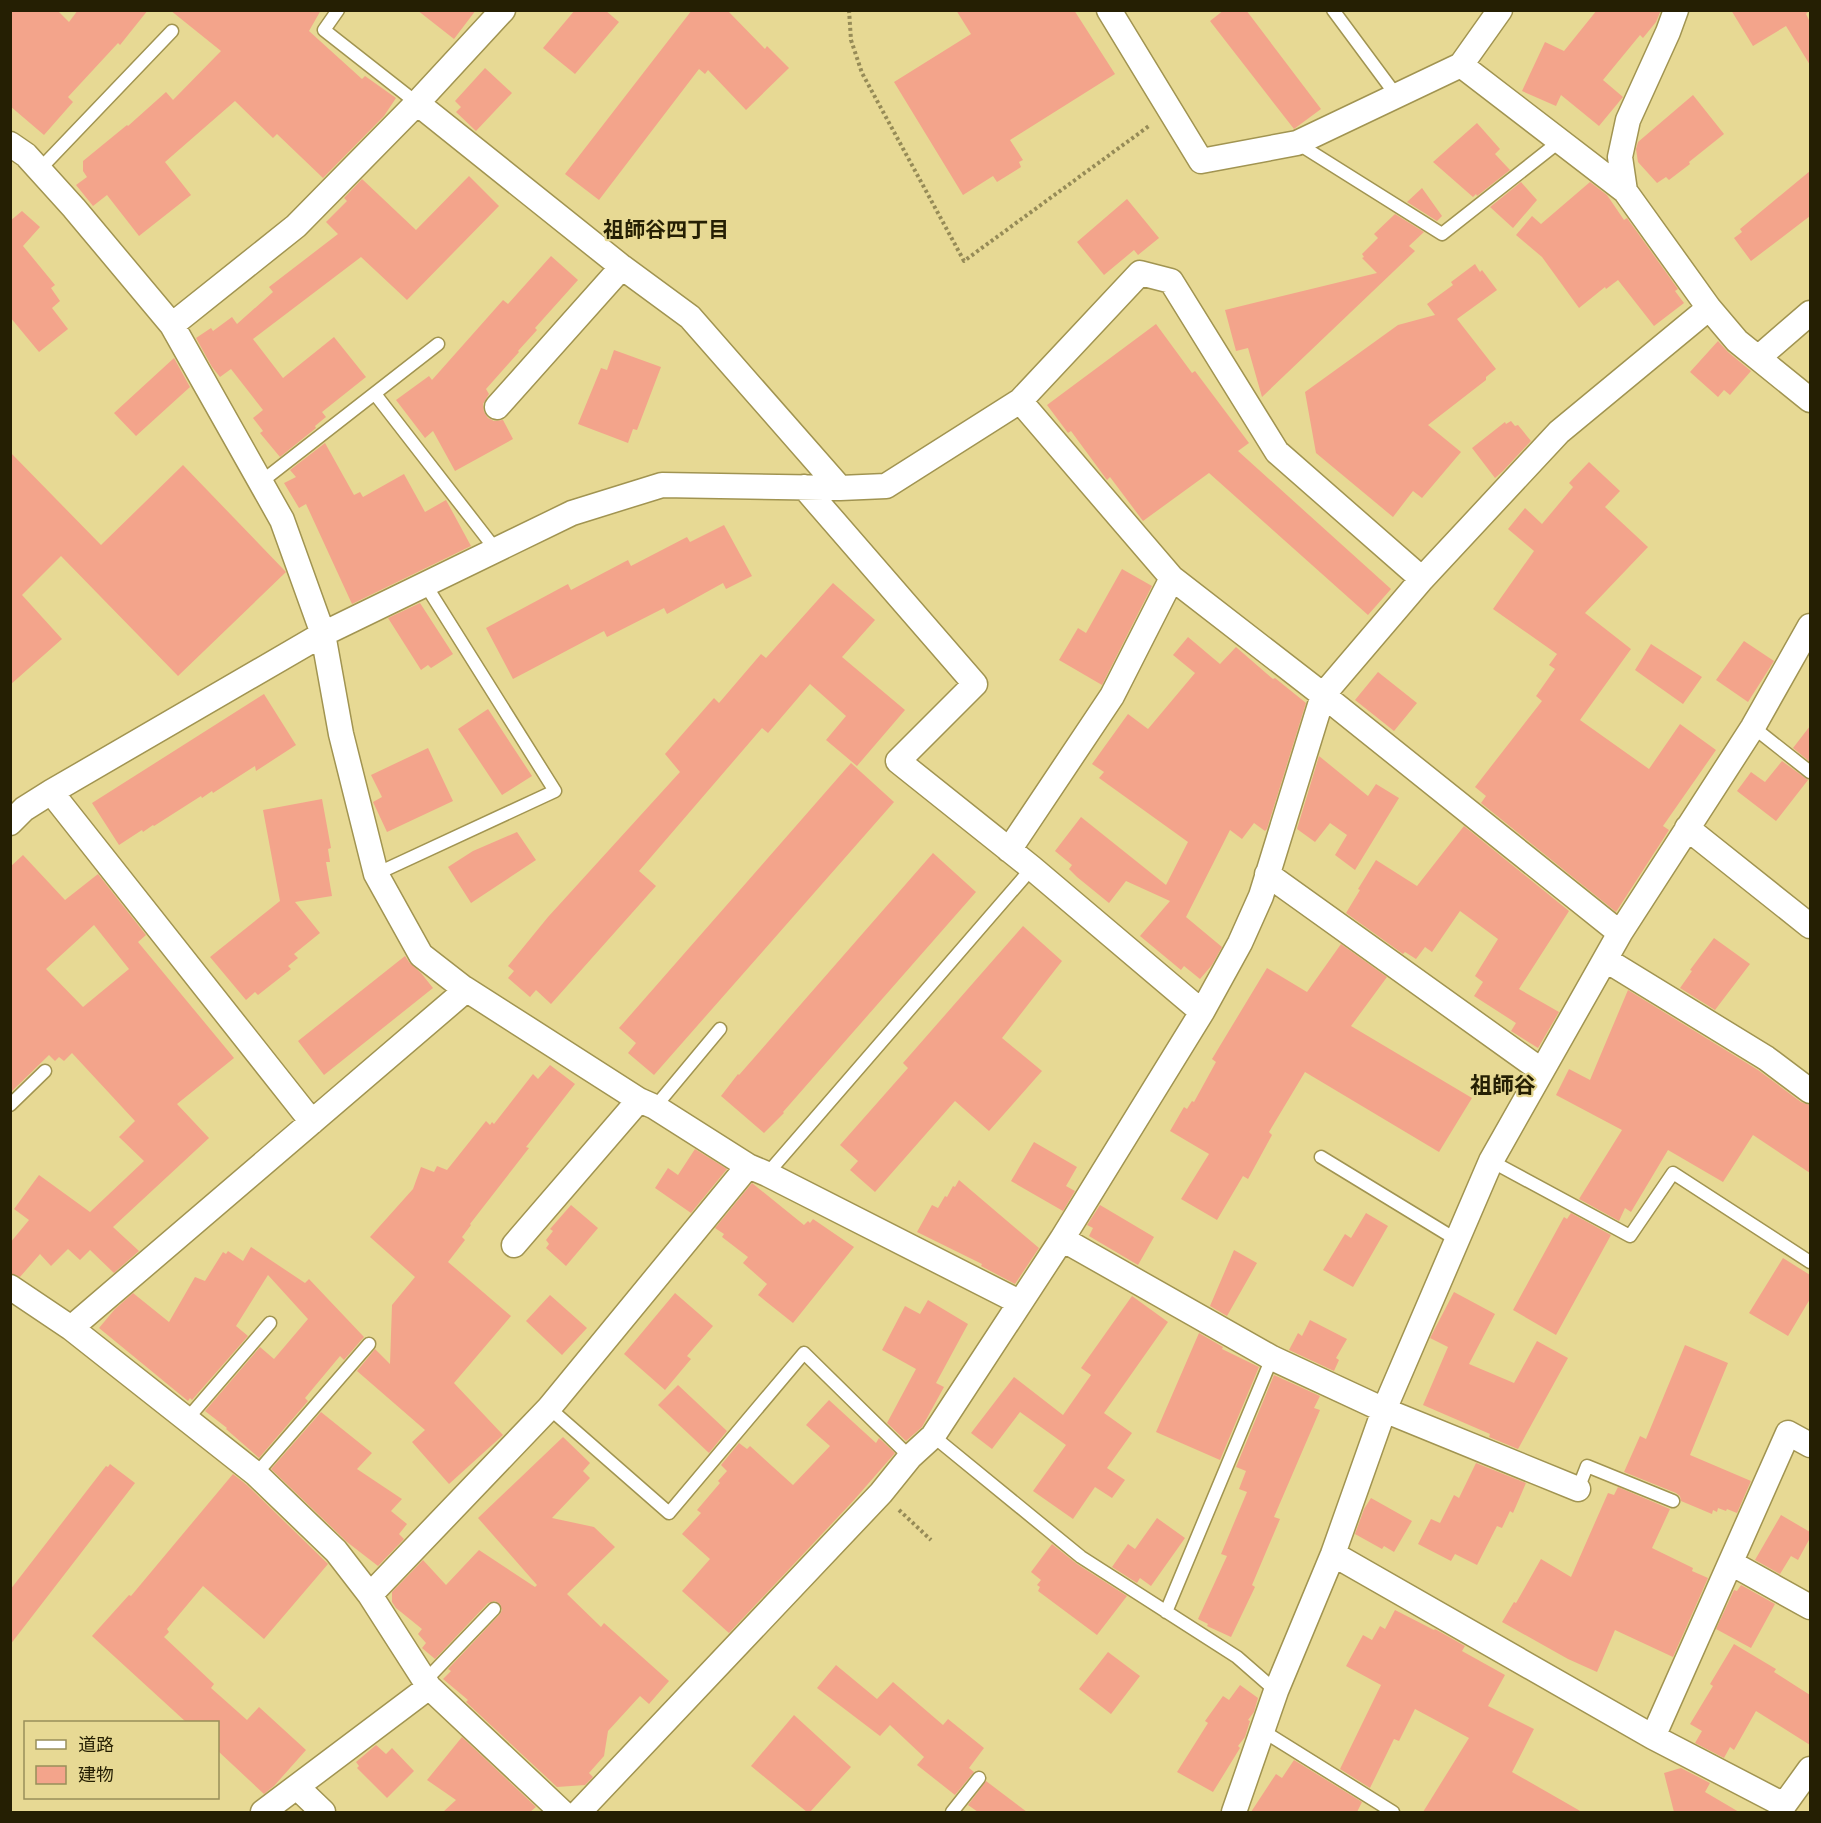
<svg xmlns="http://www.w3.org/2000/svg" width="1821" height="1823" font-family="'Times New Roman','Noto Sans JP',serif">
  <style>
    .building { fill: #f3a48b; fill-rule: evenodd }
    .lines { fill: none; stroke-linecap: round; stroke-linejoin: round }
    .lane-casing { stroke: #a19451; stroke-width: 15 }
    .street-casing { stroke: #a19451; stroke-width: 27 }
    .path { stroke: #968b57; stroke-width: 4; stroke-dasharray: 3 3; stroke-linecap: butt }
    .lane { stroke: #fff; stroke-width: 12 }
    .street { stroke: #fff; stroke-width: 24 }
    .labels { text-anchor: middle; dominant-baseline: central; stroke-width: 4.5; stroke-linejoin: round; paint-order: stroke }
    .neighbourhood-label { font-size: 21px; font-weight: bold; fill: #251f03; stroke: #e7d994 }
    .quarter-label { font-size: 22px; font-weight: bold; fill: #251f03; stroke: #e7d994 }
  </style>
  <rect width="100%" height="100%" fill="#e7d994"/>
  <path class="building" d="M10 10H57L69 22 78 10H148L120 45 118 43 68 97 73 102 44 135 10 106Z
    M170 10H321L309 31 362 79 365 76 396 98 384 116 323 178 277 134 273 138 235 101 165 162 191 195 139 236 107 195 93 206 76 185 87 177 83 171V161L127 125 128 126 166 92 173 100 221 51Z
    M417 10H476L454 39Z
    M575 10H605L619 22 575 74 543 48Z
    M692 10H727L765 49 767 46 789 68 746 110 708 70 705 74 699 69 599 200 565 174Z
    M956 10H1074L1115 74 1010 140 1023 160 1019 162 1021 167 997 182 993 176 963 195 894 82 971 34Z
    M1224 10H1246L1321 109 1294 129 1210 21Z
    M1597 10H1661L1656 22 1643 38 1640 35 1603 80 1623 97 1599 126 1561 95 1556 106 1522 91 1545 42 1564 51Z
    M1731 10H1810L1806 14 1810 22V65L1786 26 1753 46Z
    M485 68 512 93 476 131 456 112 461 107 455 101Z
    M1693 95 1724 134 1689 162 1690 164 1669 180 1666 177 1657 183 1638 162 1636 149 1638 142Z
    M1477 123 1500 149 1495 154 1510 170 1477 196 1476 194 1473 197 1433 162Z
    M1810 171V216L1751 261 1734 238 1742 232 1740 229Z
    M469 176 499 206 407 300 361 257 253 339 283 378 334 337 366 377 322 412 326 417 315 426 316 428 280 457 260 433 263 431 253 418 263 410 231 369 220 377 212 367 196 338 211 328 213 331 232 317 237 324 273 292 269 287 338 234 326 222 347 201 344 198 362 179 416 230Z
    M1521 182 1537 200 1513 228 1490 207Z
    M1590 182 1607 195 1624 220 1627 218 1678 289 1675 291 1684 303 1654 326 1618 280 1606 289 1605 287 1579 308 1542 257 1516 235 1532 216 1541 224Z
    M1422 188 1442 216 1437 221 1407 202Z
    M1127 199 1159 238 1138 255 1134 250 1104 275 1077 242Z
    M22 211 40 227 23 246 55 285 51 288 60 301 52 308 68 329 39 352 10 317V221Z
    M1395 214 1424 232 1409 246 1415 251 1262 397 1248 348 1236 351 1225 310 1377 273 1362 258 1364 257 1362 254 1378 238 1374 234Z
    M551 256 578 280 535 328 537 330 518 351 519 352 486 389 489 394 483 404 484 412 488 418 494 421 503 420 513 439 455 471 433 431 425 438 396 400 429 376 432 380 503 300 508 304Z
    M1475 264 1480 272 1482 270 1497 290 1457 319 1496 369 1486 377V380L1428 425 1461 452 1422 498 1413 491 1393 517 1316 453 1305 392 1398 325 1435 315 1427 304 1453 285 1451 282Z
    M1156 324 1192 373 1195 371 1249 443 1238 451 1391 589 1368 615 1209 473 1143 521 1110 477 1107 480 1071 431 1068 433 1047 405Z
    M1718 341 1728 352 1751 371 1730 395 1724 390 1718 397 1690 372Z
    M614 350 661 367 637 430 633 429 628 443 578 424 601 368 607 370Z
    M174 358 190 387 136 436 114 413Z
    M1511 421 1515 426 1518 425 1531 441 1503 471 1495 478 1472 448 1505 422 1506 424Z
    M325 443 354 495 360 492 363 497 404 474 425 512 446 500 471 546 352 604 306 504 299 508 284 483 296 477 290 470Z
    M10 452 101 545 183 465 286 572 178 676 61 556 22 595 62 639 10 685Z
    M1589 462 1620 491 1605 507 1648 547 1585 613 1631 649 1580 720 1649 769 1680 724 1716 750 1663 826 1669 830 1616 912 1481 803 1486 796 1475 787 1542 701 1536 696 1555 669 1549 665 1557 654 1493 609 1534 551 1508 529 1525 508 1542 524 1573 487 1569 483Z
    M724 525 752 576 726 589 723 583 667 614 664 608 607 637 604 631 513 679 486 628 568 584 571 590 628 560 631 566 687 537 690 542Z
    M1122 569 1152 586 1102 685 1059 660 1078 628 1086 633Z
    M833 583 875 620 842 657 905 710 857 766 826 740 846 716 810 684 768 733 762 728 639 871 656 886 551 1004 536 990 530 997 508 978 514 971 508 966 548 917 680 772 665 754 714 698 719 703 761 654 766 658Z
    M420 603 453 654 431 668 428 665 421 670 388 618Z
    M1188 637 1220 664 1236 647 1273 679 1275 678 1306 703 1267 829 1265 831 1254 823 1242 839 1230 830 1186 917 1222 947 1212 965 1200 979 1184 966 1181 970 1140 936 1170 901 1126 881 1109 903 1077 877 1069 869 1072 865 1055 851 1081 817 1166 885 1188 842 1099 778 1104 772 1092 764 1128 714 1148 729 1195 673 1173 655Z
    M1744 641 1774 661 1748 702 1716 680Z
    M1651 644 1702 677 1683 704 1635 670Z
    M1378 672 1417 703 1394 731 1355 700Z
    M264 694 296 745 256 771 255 766 213 793 212 791 202 798 201 796 154 826 153 825 143 832 142 830 119 845 92 803Z
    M488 709 532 776 502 795 458 729Z
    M1810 726V762L1793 748Z
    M428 748 453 801 387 832 373 802 382 797 371 775Z
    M1319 756 1368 796 1376 784 1399 798 1355 870 1335 855 1347 835 1330 823 1315 842 1297 829Z
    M1782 761 1808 780 1776 821 1737 791 1751 772 1765 782Z
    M851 763 894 802 654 1075 628 1053 636 1043 619 1028Z
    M322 799 331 848 328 849 330 862H326L332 896 295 902 320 933 294 954 298 958 288 966 291 969 258 995 255 992 246 1000 210 957 280 901 263 810Z
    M1464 826 1569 911 1519 989 1559 1012 1538 1048 1511 1031 1516 1023 1474 996 1483 982 1475 976 1498 939 1460 911 1432 952 1425 947 1416 959 1405 952 1403 954 1346 913 1360 890 1358 889 1376 860 1417 886Z
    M517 832 536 860 471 903 448 867 473 851Z
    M933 853 976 892 783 1112 784 1113 764 1133 721 1096 738 1074 739 1075Z
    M23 855 65 900 98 874 146 935 138 942 234 1058 177 1104 209 1138 113 1227 139 1251 114 1273 90 1250 80 1260 68 1249 51 1266 40 1254 20 1277 10 1273V1243L29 1220 14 1209 39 1175 90 1212 144 1161 119 1137 135 1121 72 1053 64 1061 59 1057 55 1061 49 1055 10 1093V867ZM94 925 129 969 83 1007 46 969Z
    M1023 926 1062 961 1002 1038 1042 1071 989 1131 955 1101 875 1192 850 1170 858 1161 840 1145 908 1068 903 1063Z
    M1714 938 1750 964 1715 1010 1680 988 1692 971 1690 970Z
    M1341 944 1387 977 1351 1026 1472 1098 1439 1152 1305 1072 1269 1132 1272 1135 1248 1179 1243 1176 1217 1220 1181 1199 1209 1154 1170 1131 1184 1107 1187 1109 1192 1101 1194 1102 1216 1062 1212 1059 1267 968 1307 992Z
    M405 956 409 962 421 973 433 988 324 1075 298 1041Z
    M1628 990 1758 1070 1801 1102 1810 1105V1173L1753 1135 1723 1182 1668 1150 1631 1212 1625 1208 1619 1221 1579 1199 1622 1130 1556 1095 1569 1069 1590 1080Z
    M550 1065 575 1084 526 1147 529 1148 470 1224 471 1225 462 1237 465 1240 448 1262 511 1316 454 1383 503 1435 449 1484 412 1442 425 1430 357 1371 375 1349 390 1364 392 1305 415 1277 370 1237 413 1189 421 1167 434 1172 437 1166 447 1170 486 1121 490 1125 492 1122 494 1124 533 1074 538 1079Z
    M1034 1142 1077 1167 1066 1186 1075 1191 1063 1211 1011 1181Z
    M695 1149 727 1169 691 1213 655 1188 668 1168 678 1175Z
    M959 1180 1039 1248 1015 1284 981 1266 982 1264 917 1232 932 1205 938 1208 945 1196 947 1197 953 1186 955 1187Z
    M752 1183 804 1225 808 1221 810 1223 813 1219 854 1247 793 1323 758 1295 767 1284 743 1263 748 1257 722 1237 724 1234 715 1228Z
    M571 1205 598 1228 566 1266 546 1248 549 1244 546 1240 553 1231 550 1229Z
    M1100 1205 1154 1237 1138 1265 1089 1236 1093 1228 1087 1225Z
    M1366 1213 1388 1226 1353 1287 1323 1270 1345 1234 1351 1238Z
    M1571 1213 1611 1235 1556 1335 1513 1310 1564 1217 1567 1219Z
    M251 1247 305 1283 309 1279 364 1337 344 1360 340 1356 305 1398 308 1401 259 1458 226 1429 227 1428 205 1411 260 1347 274 1359 308 1319 268 1275 236 1326 248 1336 192 1400 190 1398 188 1401 99 1328 115 1309 133 1293 169 1322 195 1277 205 1281 223 1252 226 1254 228 1251 243 1261Z
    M1234 1250 1257 1263 1227 1316 1210 1306Z
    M1783 1258 1810 1275V1299L1788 1336 1749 1313Z
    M1454 1292 1495 1314 1469 1364 1514 1383 1537 1341 1568 1358 1518 1449 1489 1437 1490 1434 1423 1405 1448 1347 1430 1338Z
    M675 1293 713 1326 687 1356 691 1359 665 1390 624 1354Z
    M550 1295 587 1328 562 1355 526 1321Z
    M1132 1296 1168 1322 1104 1413 1132 1433 1107 1468 1125 1480 1112 1498 1095 1487 1073 1519 1033 1491 1066 1445 1020 1412 992 1449 971 1433 1014 1377 1063 1415 1091 1375 1081 1368Z
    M928 1300 968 1324 936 1383 944 1387 922 1427 906 1441 887 1423 916 1369 882 1350 905 1306 920 1314Z
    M1310 1320 1347 1339 1336 1358 1339 1360 1334 1371 1289 1350 1298 1333 1302 1336Z
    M1199 1333 1223 1347 1222 1349 1259 1367 1220 1460 1156 1432Z
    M1685 1345 1728 1363 1690 1455 1751 1481 1737 1513 1727 1509 1726 1511 1718 1508 1717 1512 1713 1510 1712 1514 1681 1501 1680 1496 1676 1493 1624 1472 1640 1436 1646 1439Z
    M1274 1375 1320 1396 1314 1408 1320 1410 1274 1517 1280 1519 1252 1585 1255 1587 1231 1637 1207 1626 1208 1624 1198 1619 1227 1556 1221 1554 1247 1492 1239 1489 1246 1471 1236 1467Z
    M678 1385 727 1431 709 1453 658 1405Z
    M829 1400 876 1443 879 1438 895 1453 854 1500 729 1633 682 1591 710 1559 682 1534 701 1513 697 1510 720 1483 718 1481 727 1471 721 1465 739 1443 747 1449 750 1446 793 1485 830 1446 806 1425Z
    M321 1412 372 1453 357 1469 402 1499 391 1511 407 1524 399 1534 404 1539 378 1566 347 1542 271 1469Z
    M563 1437 590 1463 583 1471 590 1478 552 1518 594 1527 615 1547 567 1594 601 1627 604 1623 669 1681 649 1704 640 1696 608 1731 604 1756 589 1773 593 1777 585 1785 557 1787 466 1702 468 1700 443 1679 451 1671 448 1669 500 1614 502 1610 500 1604 495 1601 488 1603 435 1659 422 1648 426 1643 418 1634 422 1629 396 1608 392 1602V1592L423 1560 446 1585 479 1550 535 1587 537 1585 478 1518Z
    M1476 1463 1526 1483 1513 1513 1510 1511 1502 1528 1497 1526 1477 1565 1455 1554 1451 1561 1418 1544 1431 1519 1440 1523 1454 1495 1459 1498Z
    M110 1464 135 1483 10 1645V1590L106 1466 108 1467Z
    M233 1474 247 1485 328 1564 264 1639 203 1586 167 1629 169 1632 164 1637 214 1684 211 1688 247 1720 259 1707 306 1750 274 1786 264 1794 218 1751V1722H186L92 1636 129 1595 131 1596Z
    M1618 1487 1670 1509 1652 1548 1693 1568 1692 1571 1708 1578 1673 1657 1615 1630 1597 1672 1568 1659 1502 1622 1514 1602 1516 1603 1541 1559 1571 1577 1608 1493 1614 1495Z
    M1371 1498 1412 1521 1394 1552 1384 1546 1382 1549 1355 1534 1364 1509Z
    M1781 1515 1810 1532V1538L1798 1560 1791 1556 1780 1574 1755 1560Z
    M1157 1518 1185 1538 1151 1586 1140 1578 1137 1583 1112 1567 1128 1544 1135 1549Z
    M1052 1544 1077 1564 1127 1596 1097 1635 1038 1591 1040 1587 1037 1585 1041 1580 1031 1572Z
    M1741 1585 1775 1604 1751 1648 1716 1629 1734 1590 1737 1591Z
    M1395 1610 1434 1630 1435 1629 1465 1646 1462 1651 1505 1675 1488 1706 1534 1729 1512 1772 1582 1812H1423L1469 1738 1415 1709 1399 1741 1394 1739 1370 1788 1340 1769 1381 1685 1346 1666 1363 1635 1372 1640 1380 1626 1385 1629Z
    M1734 1644 1776 1669 1774 1672 1810 1695V1745L1756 1711 1734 1750 1730 1747 1724 1758 1695 1743 1702 1731 1690 1724 1713 1686 1710 1684Z
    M1108 1652 1140 1676 1111 1714 1079 1689Z
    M836 1665 877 1699 893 1682 943 1725 948 1719 984 1748 969 1768 974 1772 955 1795 917 1765 924 1757 890 1725 880 1736 817 1688Z
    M1240 1685 1258 1698 1254 1712 1248 1720 1250 1721 1245 1737 1238 1746 1240 1748 1213 1792 1177 1772 1208 1723 1205 1721 1223 1696 1229 1700Z
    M794 1715 851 1767 810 1812H807L751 1766Z
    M462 1737 536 1807 530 1812H443L456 1800 427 1780Z
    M376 1745 386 1754 392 1748 414 1771 387 1798 357 1768 359 1766 356 1762Z
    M1294 1760 1362 1802 1357 1812H1251L1276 1774 1282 1778Z
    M1681 1768 1710 1783 1705 1792 1739 1812H1674L1664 1773Z
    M986 1781 1027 1812H978L968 1805Z"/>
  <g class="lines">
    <defs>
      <path id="lane" d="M338 10 324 30 417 103
        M1333 10 1396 95
        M1297 143 1442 234 1560 141
        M39 170 172 31
        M375 394 496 550
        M261 482 438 344
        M1753 727 1810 772
        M376 874 555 791 425 584
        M10 1105 45 1071
        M655 1107 720 1029
        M1321 1157 1457 1240
        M1491 1161 1630 1236 1673 1173 1810 1262
        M767 1174 1032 868
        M549 1408 669 1513 804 1353 910 1457
        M188 1418 270 1323
        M933 1436 1081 1557 1237 1657 1276 1691
        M256 1474 369 1344
        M1578 1489 1587 1466 1673 1501
        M1166 1612 1272 1358
        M425 1681 494 1609
        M1263 1731 1393 1812
        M952 1812 979 1778"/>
      <path id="street" d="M1109 10 1201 161 1297 143 1461 65 1500 10
        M1676 10 1668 32 1628 120 1620 157 1625 191 1709 308 1737 341 1810 400
        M1461 65 1625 191
        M417 103 622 267 690 317 840 488
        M10 144 26 155 74 208 172 325 282 520 323 634 341 734 376 874 421 955 466 990 71 1328
        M172 325 296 226 417 103 503 10
        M1758 358 1810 313
        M1020 401 1172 578 1323 695 1620 933
        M497 407 622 267
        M804 487 975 684 898 761 1032 868 1202 1012
        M51 792 312 1122
        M10 823 24 809 51 792 323 634 572 513 662 485 840 488 886 486 1020 401 1140 273 1171 281 1277 452 1422 579
        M1687 828 1810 926
        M1009 850 1112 696 1172 578
        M1267 874 1542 1071
        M1606 960 1766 1058 1810 1091
        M464 988 639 1100 655 1107 748 1166 767 1174 1019 1302
        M1062 1239 1272 1358 1384 1410 1578 1489
        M514 1245 639 1100
        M10 1287 71 1328 256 1474 336 1551 370 1595 429 1687 562 1812
        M1333 1554 1653 1737 1784 1805 1810 1769
        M1731 1563 1810 1607
        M370 1595 549 1408 748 1166
        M1653 1737 1788 1433 1810 1445
        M298 1788 323 1812
        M263 1812 429 1687
        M579 1812 881 1493 910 1457 933 1436 1062 1239 1202 1012 1240 943 1261 896 1323 695 1422 579 1559 432 1709 308
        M1234 1812 1276 1691 1333 1554 1384 1410 1491 1161 1620 933 1753 727 1810 626"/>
    </defs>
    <use href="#lane" class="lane-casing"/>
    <use href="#street" class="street-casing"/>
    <path class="path" d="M849 10 851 40 862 73 964 261 1149 126
      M899 1510 931 1540"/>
    <use href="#lane" class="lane"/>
    <use href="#street" class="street"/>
  </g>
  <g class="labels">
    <g class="neighbourhood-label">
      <text x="666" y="230">祖師谷四丁目</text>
    </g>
    <g class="quarter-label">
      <text x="1503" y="1085">祖師谷</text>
    </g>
  </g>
  <rect width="1821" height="1823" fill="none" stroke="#251f03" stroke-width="24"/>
  <rect x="24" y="1721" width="195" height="78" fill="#e7d994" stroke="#998f5a" stroke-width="1.5"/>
  <rect x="36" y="1740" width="30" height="9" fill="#ffffff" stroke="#998f5a" stroke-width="1.5"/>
  <text x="78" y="1751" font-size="18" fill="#251f03">道路</text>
  <rect x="36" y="1766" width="30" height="18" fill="#f3a48b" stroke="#998f5a" stroke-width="1.5"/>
  <text x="78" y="1781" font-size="18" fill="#251f03">建物</text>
</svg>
